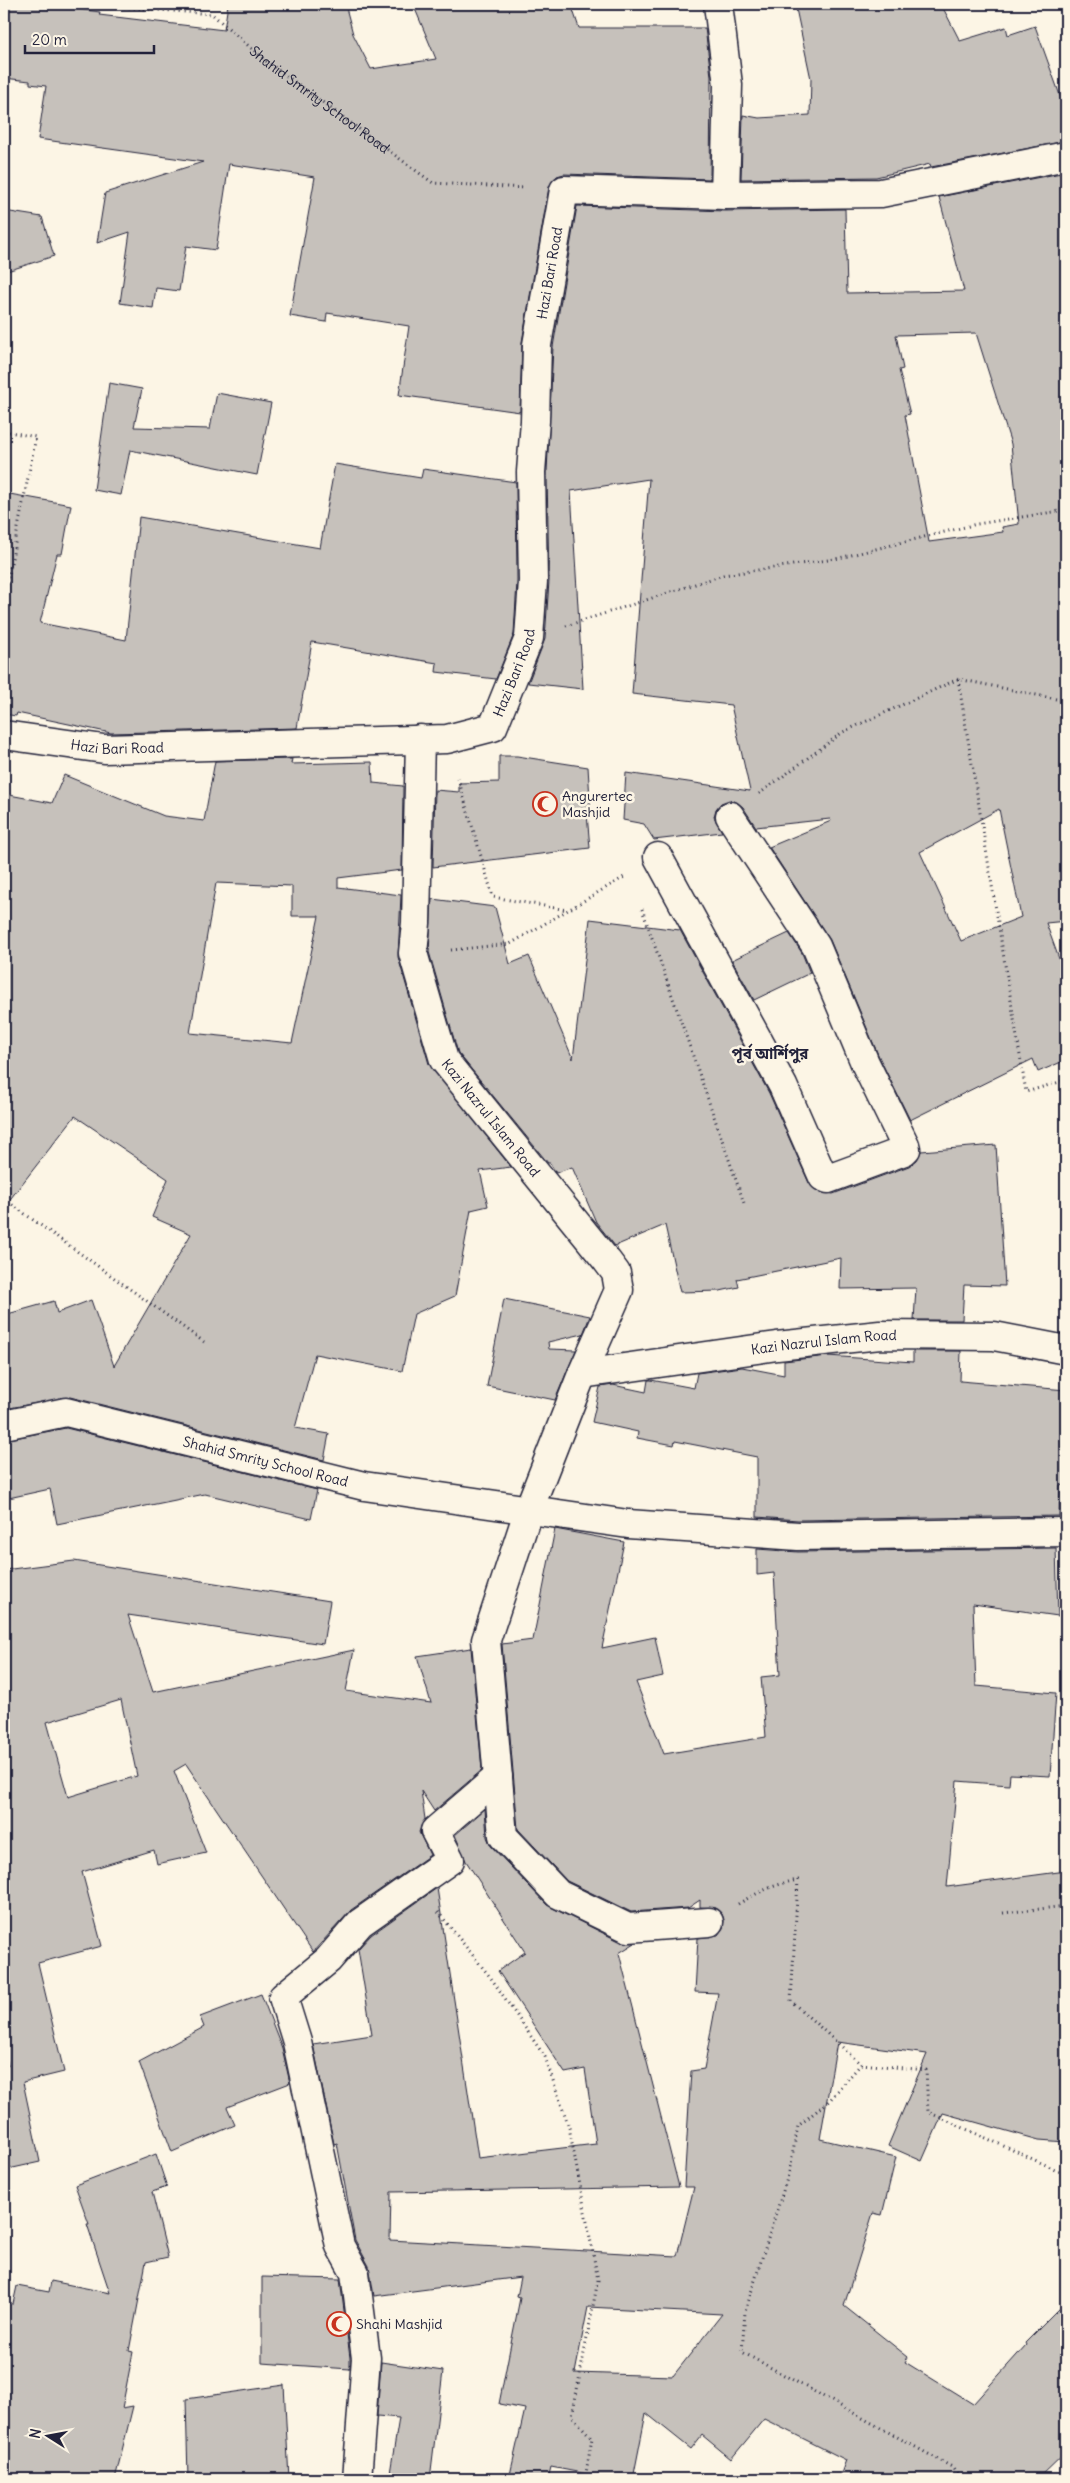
<svg xmlns="http://www.w3.org/2000/svg" width="1070" height="2483" font-family="Delius,'Noto Sans Bengali',sans-serif">
  <style>
    .building { fill: #c6c1bb; stroke: #22223b; fill-rule: evenodd }
    .lines { fill: none; stroke-linecap: round; stroke-linejoin: round }
    .minor-casing { stroke: #22223b; stroke-width: 31 }
    .path { stroke: #22223b; stroke-width: 3; stroke-dasharray: 1 4; stroke-linecap: butt }
    .minor { stroke: #fcf5e5; stroke-width: 28 }
    .labels { text-anchor: middle; dominant-baseline: central; stroke-width: 5; stroke-linejoin: round; paint-order: stroke }
    .street-label { font-size: 14px; fill: #22223b; stroke: #fcf5e5 }
    .poi-label { font-size: 14px; fill: #22223b; stroke: #fcf5e5; text-anchor: start }
    .neighbourhood-label { font-size: 15px; font-weight: bold; fill: #22223b; stroke: #fcf5e5 }
  </style>
  <rect width="100%" height="100%" fill="#fcf5e5"/>
  <filter id="ink" filterUnits="userSpaceOnUse"><feTurbulence type="fractalNoise" baseFrequency=".02" numOctaves="2"/><feDisplacementMap in="SourceGraphic" scale="10" xChannelSelector="R" yChannelSelector="G"/><feConvolveMatrix kernelMatrix="1 2 1 2 8 2 1 2 1" color-interpolation-filters="sRGB"/></filter>
  <g filter="url(#ink)">
    <path class="building" d="M6 4H40L100 12 99 15 224 30 228 4H345L353 34 371 69 436 59 413 4H571L579 28H705L711 76 710 179 564 174 557 176 549 187 522 342 520 412 399 395 409 326 327 313 326 322 290 316 315 177 229 164 216 250 186 246 179 291 156 288 153 308 120 303 130 232 97 243 105 193 203 162 38 139 46 86 30 84V81L4 78Z
      M795 4H941L960 41 1006 27 1008 35 1035 26 1066 112V141L931 167 930 164 876 177 741 179 743 115 759 118 810 115 811 79Z
      M1066 172V921L1046 923 1066 978V1060L1038 1072 1033 1059 910 1120 879 1057 830 940 769 847 831 821 830 819 756 827 743 807 737 802 729 800 721 803 716 809 714 817 722 832 654 840 644 824 623 820 626 773 750 791 731 705 632 694 649 479 571 491 583 689 528 683 545 639 549 581 547 472 553 347 577 206 725 211 845 209 847 293 964 291 939 197ZM976 333 1011 444 1019 524 1002 527 1003 532 929 542 905 415 910 414 899 370 903 369 896 335ZM999 809 1021 917 961 941 920 852Z
      M4 211 42 217 54 256 4 272Z
      M109 383 142 389 134 427 210 429 217 393 271 403 257 475 130 450 121 495 94 490Z
      M335 464 421 478 423 469 516 482 517 581 514 634 496 679 436 672 437 663 312 642 297 728 111 733 17 713 16 716 4 714V493L71 505 62 554H57L40 623 126 640 139 517 320 548Z
      M499 756H517L588 767 591 815 587 814 590 848 433 867 435 790 459 792V783L499 782Z
      M292 759 291 764 372 762 373 783 403 786 402 870 338 878V887L401 895 398 957 429 1064 511 1167 480 1171 488 1206 471 1210 455 1296 414 1314 402 1371 315 1354 295 1428 329 1434 324 1460 70 1397 4 1409V1315L54 1301 57 1313 91 1300 114 1366 191 1234 152 1217 168 1179 75 1116 4 1207V794L52 803 64 775 164 816 204 821 215 761ZM216 883 292 886V916H319L292 1043 190 1033Z
      M432 899 495 907 510 964 529 956 573 1059 590 919 680 930 769 1093 809 1183 817 1191 833 1194 909 1166 917 1160 921 1151 996 1145 1005 1286 964 1285 962 1320H914L916 1288 840 1289 841 1258 737 1279 739 1287 720 1291 680 1292 665 1225 615 1246 596 1222 572 1167 556 1173 550 1163H548L458 1053 429 952Z
      M789 933 802 953 810 973 754 1000 732 960Z
      M504 1299 590 1316 583 1334 548 1342 549 1349 576 1350 555 1400 487 1386Z
      M913 1351H961L960 1381 1066 1390V1486L1060 1485 1059 1516 798 1520 757 1517V1457L675 1441 674 1445 637 1438 638 1432 592 1422 600 1387 613 1385 646 1392 648 1380H651L694 1388 697 1373 742 1367 784 1375V1361L828 1356 913 1362Z
      M66 1428 317 1490 311 1519 205 1494 57 1524 50 1489 4 1499V1440Z
      M555 1529 624 1542 602 1648 655 1637 663 1676 636 1682 664 1754 766 1737 761 1677 780 1675 774 1573 757 1575V1549L798 1552 1056 1548 1058 1616 973 1604 976 1686 1056 1693 1050 1776 1010 1774 1009 1785 957 1781 947 1887 1066 1871V2142L1039 2140 943 2113 922 2161 888 2146 927 2054 837 2042 820 2139 896 2157 882 2215 873 2213 844 2306 908 2357 905 2362 973 2404 1026 2345 1025 2343 1066 2302V2452L1038 2479H839L846 2460 764 2419 731 2459 702 2435 691 2449 646 2413 633 2479H613L551 2467 548 2479H509L525 2409 499 2404 520 2298 517 2297 521 2277 374 2296 369 2266 355 2240 337 2143 334 2144 313 2044 372 2035 358 1949 371 1935 437 1888 478 2158 596 2144 585 2069 565 2073 498 1971 525 1952 466 1861 455 1835 485 1809 487 1837 491 1846 547 1905 621 1942 635 1943 619 1953 679 2187 391 2192 390 2240 677 2256 694 2187H684L691 2071 704 2069 718 1993 695 1992 698 1938 718 1935 723 1928 724 1920 722 1914 715 1908 700 1907V1900L688 1908 631 1912 567 1881 518 1829 502 1644 533 1640ZM588 2307 722 2314 673 2376 575 2373Z
      M74 1561 330 1601 323 1644 128 1615 153 1692 354 1650 346 1691 431 1703 417 1656 471 1648 482 1770 434 1811 421 1791 425 1819 419 1832 430 1855 351 1910 313 1952 186 1764 174 1771 206 1853 157 1864 154 1850 82 1872 102 1946 38 1963 64 2072 23 2082 40 2162 4 2170V2066H8L4 2048V1570ZM121 1700 137 1776 68 1797 47 1722Z
      M261 1994 282 2048 290 2083 227 2107 235 2125 172 2152 139 2062 204 2027 200 2017Z
      M156 2154 167 2187 152 2192 168 2257 146 2262 129 2351 133 2352 122 2408 133 2406 115 2479H6L10 2465 4 2463V2303L13 2304 17 2286 49 2292 51 2281 110 2293 87 2224H89L75 2185Z
      M262 2277 340 2279 350 2358V2369L262 2363Z
      M381 2362 443 2371 430 2479H389L399 2418 377 2416Z
      M284 2385 289 2479H188L186 2399Z"/>
    <g class="lines">
      <defs>
        <g id="minor">
          <path d="M718 4 728 85 725 195"/>
          <path id="s2" d="M4 735 104 749 447 739 493 727 529 638 533 581 531 472 535 421 537 345 564 190 725 195 881 193 1066 156"/>
          <path id="s3" d="M420 739 416 923 413 953 444 1060 607 1261 616 1273 619 1290 582 1374 529 1509 486 1640 503 1836 558 1894 628 1928 709 1922"/>
          <path d="M658 857 783 1086 823 1177 828 1179 904 1151 906 1149 905 1145 865 1063 816 946 730 816"/>
          <path id="s4" d="M582 1374 777 1346 880 1335 994 1336 1066 1350"/>
          <path id="s5" d="M4 1425 66 1412 364 1486 628 1524 798 1536 1066 1532"/>
          <path d="M357 2479 366 2358 355 2273 340 2246 297 2042 283 1997 328 1960 360 1923 450 1860 435 1831 498 1777"/>
        </g>
      </defs>
      <use href="#minor" class="minor-casing"/>
      <g class="path">
        <path id="s1" d="M79 4 212 14 266 61 433 183 526 188"/>
        <path d="M4 431 36 437 4 599"/>
        <path d="M566 626 723 575 835 559 977 524 1066 510"/>
        <path d="M958 679 1026 1092 1066 1080"/>
        <path d="M458 778 493 897 567 910"/>
        <path d="M759 794 843 732 958 679 1066 701"/>
        <path d="M642 909 744 1203"/>
        <path d="M451 950 510 944 626 876"/>
        <path d="M4 1199 204 1342"/>
        <path d="M738 1904C758 1892 775 1884 798 1880L791 2001 861 2064 829 2101 798 2126 789 2172 745 2312 742 2352 952 2467 960 2479"/>
        <path d="M438 1912 491 1978 545 2057 569 2127 598 2280 572 2416 592 2438 585 2479"/>
        <path d="M1003 1913 1066 1906"/>
        <path d="M861 2064 926 2070 928 2112 1066 2174"/>
      </g>
      <use href="#minor" class="minor"/>
    </g>
  </g>
  <defs>
    <symbol id="mosque-ring" viewBox="-11 -11 22 22"><circle r="9.5" fill="#fcf5e5" stroke="#c8321e" stroke-width="1.5"/><path d="M3.5-4.9A6 6 0 1 0 3.5 4.9A5 5 0 1 1 3.5-4.9Z" fill="#c8321e"/></symbol>
  </defs>
  <g fill-rule="evenodd">
    <use href="#mosque-ring" x="531" y="790" width="28" height="28"/>
    <use href="#mosque-ring" x="325" y="2310" width="28" height="28"/>
  </g>
  <g class="labels">
    <g class="street-label">
      <text stroke="none"><textPath href="#s1" startOffset="271">Shahid Smrity School Road</textPath></text>
      <text stroke="none"><textPath href="#s2" startOffset="954">Hazi Bari Road</textPath></text>
      <text stroke="none"><textPath href="#s2" startOffset="550">Hazi Bari Road</textPath></text>
      <text stroke="none"><textPath href="#s2" startOffset="114">Hazi Bari Road</textPath></text>
      <text stroke="none"><textPath href="#s3" startOffset="400">Kazi Nazrul Islam Road</textPath></text>
      <text stroke="none"><textPath href="#s4" startOffset="244">Kazi Nazrul Islam Road</textPath></text>
      <text stroke="none"><textPath href="#s5" startOffset="269">Shahid Smrity School Road</textPath></text>
    </g>
    <g class="poi-label">
      <text x="562" y="796">Angurertec<tspan x="562" dy="16">Mashjid</tspan></text>
      <text x="356" y="2324">Shahi Mashjid</text>
    </g>
    <g class="neighbourhood-label">
      <text x="770" y="1053">পূর্ব আর্শিপুর</text>
    </g>
  </g>
  <rect width="1070" height="2483" fill="none" stroke="#fcf5e5" stroke-width="20"/>
  <rect x="10" y="10" width="1050" height="2463" fill="none" stroke="#22223b" stroke-width="2" filter="url(#ink)"/>
  <g transform="translate(48 2436) rotate(281)" stroke="#fcf5e5" stroke-width="4" paint-order="stroke">
  <path d="M0-4L9 19L0 12L-9 19Z" fill="#22223b"/>
  <text y="-8" font-size="14" font-weight="bold" text-anchor="middle" fill="#22223b">N</text>
  </g>
  <path d="M25 45v8h129v-8" fill="none" stroke="#22223b" stroke-width="2.5"/>
  <text x="32" y="45" font-size="15" fill="#22223b" stroke="#fcf5e5" stroke-width="4" paint-order="stroke">20 m</text>
</svg>
